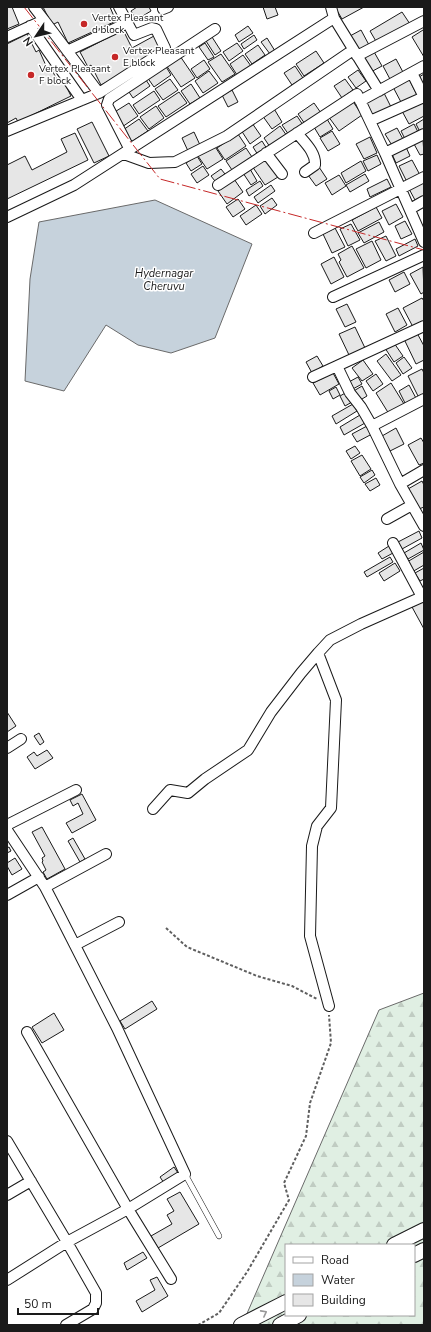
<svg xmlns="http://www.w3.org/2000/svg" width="431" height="1332" font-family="'Nunito Sans',sans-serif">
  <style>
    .forest { fill: url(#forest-firs); stroke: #6a6a6a; fill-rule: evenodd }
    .water { fill: #c6d2dc; stroke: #6a6a6a }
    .building { fill: #e6e6e6; stroke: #1a1a1a }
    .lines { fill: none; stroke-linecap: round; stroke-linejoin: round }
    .service-casing { stroke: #1a1a1a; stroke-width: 6 }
    .minor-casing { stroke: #1a1a1a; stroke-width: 12 }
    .secondary-casing { stroke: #1a1a1a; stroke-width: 16 }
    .path { stroke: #5f5f5f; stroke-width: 2; stroke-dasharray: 3 2; stroke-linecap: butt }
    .service { stroke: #fff; stroke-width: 5 }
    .minor { stroke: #fff; stroke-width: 10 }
    .secondary { stroke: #fff; stroke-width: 14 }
    .power { stroke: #c62828; stroke-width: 1; stroke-dasharray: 14 3 2 3; stroke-linecap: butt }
    .oneway { stroke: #989898 }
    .poi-dot { fill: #c62828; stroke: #fff; stroke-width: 1.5 }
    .labels { text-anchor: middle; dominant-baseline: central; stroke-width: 3; stroke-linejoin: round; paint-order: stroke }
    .poi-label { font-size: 10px; fill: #1a1a1a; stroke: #fff; text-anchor: start }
    .water-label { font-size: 11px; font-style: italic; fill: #1a1a1a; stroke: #fff }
  </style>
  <defs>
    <pattern id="forest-firs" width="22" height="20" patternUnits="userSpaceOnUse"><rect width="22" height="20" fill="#e0efe3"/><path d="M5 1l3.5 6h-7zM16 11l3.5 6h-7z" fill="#c0ccc2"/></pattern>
  </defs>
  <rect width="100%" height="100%" fill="#fff"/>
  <path class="forest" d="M424 993V1325H242L379 1010ZM286 1245H414V1315H286Z"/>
  <path class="water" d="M155 200 252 244 215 338 171 353 138 345 106 325 64 391 25 381 30 279 39 222Z"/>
  <path class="building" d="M7 7H12L19 24 7 29Z
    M43 7H110L116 21 68 43 58 22 52 25Z
    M137 7H149L151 11 136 20 131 11Z
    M263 7H275L278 15 267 19Z
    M335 7H364L342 19Z
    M402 12 410 24 377 43 370 31Z
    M248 26 253 33 239 42 235 35Z
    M123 30 132 48 154 36 162 49 141 65 101 85 91 65 88 67 80 52Z
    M361 30 369 45 358 51 350 36Z
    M423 30 424 31V57L412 37Z
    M27 34 36 52 39 50 47 68 50 66 59 84 64 82 71 96 18 122 16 118 7 123V44Z
    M254 35 257 40 244 49 241 44Z
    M212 37 221 51 215 55 206 41Z
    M267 38 275 51 270 54 261 42Z
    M205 43 214 57 208 60 199 47Z
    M237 43 243 51 229 61 223 52Z
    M258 45 265 55 252 64 245 54Z
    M373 50 382 66 369 73 360 56Z
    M316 51 324 63 304 76 296 64Z
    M221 54 235 74 222 82 208 62Z
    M243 55 251 66 237 75 230 64Z
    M180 56 195 78 181 87 166 65Z
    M396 59 404 74 391 81 383 66Z
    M204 60 210 69 197 78 191 69Z
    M165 65 171 75 154 87 147 77Z
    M295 66 303 78 292 85 284 73Z
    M358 70 366 81 356 88 348 77Z
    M209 71 218 83 203 93 195 81Z
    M424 74V87L419 77Z
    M144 77 150 86 133 98 127 89Z
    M170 79 178 90 163 100 155 89Z
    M345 79 353 90 342 98 334 86Z
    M409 79 417 95 402 104 393 87Z
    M191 84 200 98 190 104 181 91Z
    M232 90 238 102 228 107 222 95Z
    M154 91 160 100 139 114 133 105Z
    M179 92 187 103 166 117 158 106Z
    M384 93 392 109 373 118 365 103Z
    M352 100 362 115 339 131 328 116Z
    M424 102V116L409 124 402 111Z
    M129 103 138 116 122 127 113 113Z
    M314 103 321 113 305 124 298 114Z
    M156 106 164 118 149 129 140 117Z
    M273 107 282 122 272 129 262 115Z
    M297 116 303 125 289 135 282 125Z
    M139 119 148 131 131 142 123 130Z
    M327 119 333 129 320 137 314 127Z
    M424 119V132L421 134 416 124Z
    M92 122 109 156 94 163 77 129Z
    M252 123 261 136 250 144 241 130Z
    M414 124 419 134 406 141 401 131Z
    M280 126 287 136 270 147 264 138Z
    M397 128 404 141 393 147 385 134Z
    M332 131 340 144 328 151 320 138Z
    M194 132 200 145 188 151 182 138Z
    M75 133 88 160 7 199V165L25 156 32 170 67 152 61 139Z
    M238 134 246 146 225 160 217 148Z
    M370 137 377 153 364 159 356 144Z
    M423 140 424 154 420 155 414 144Z
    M262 141 267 149 258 155 253 147Z
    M214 145 223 159 207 169 198 156Z
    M406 147 410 156 396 163 392 154Z
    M246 148 252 157 232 170 226 161Z
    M377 155 381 164 368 171 363 161Z
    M197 156 202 164 191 171 186 163Z
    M266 158 278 177 265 185 252 166Z
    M412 160 420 175 407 182 399 166Z
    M361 161 366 171 346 183 341 173Z
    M203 166 209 175 197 183 191 174Z
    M319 167 327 179 316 186 308 175Z
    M221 169 225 174 215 181 211 176Z
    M250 169 257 181 251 185 243 173Z
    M365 174 369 181 350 192 346 185Z
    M339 175 346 186 332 195 325 183Z
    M234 179 243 192 227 204 218 191Z
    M387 179 391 187 370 197 367 189Z
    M424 179V196L415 200 408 187Z
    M260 181 263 186 249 196 246 190Z
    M271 185 275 191 258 203 254 197Z
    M272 198 277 205 265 214 260 206Z
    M238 199 245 209 233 217 226 207Z
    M396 204 403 217 389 225 382 211Z
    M256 205 262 214 246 225 240 216Z
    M376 207 382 218 358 231 352 220Z
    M405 221 412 234 401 239 395 226Z
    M379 222 384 232 364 243 358 233Z
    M351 224 360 240 348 246 340 229Z
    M335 228 345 247 332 253 323 234Z
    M386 236 396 256 386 261 375 241Z
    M415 239 418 246 399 256 396 249Z
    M372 241 381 260 366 268 356 249Z
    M352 246 364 268 347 277 339 262 341 260 338 254Z
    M334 257 344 277 331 284 321 264Z
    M423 267 424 292 421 294 410 274Z
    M404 272 410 284 395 292 389 280Z
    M422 298 424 301V321L413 327 403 308Z
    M347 304 356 322 345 327 336 309Z
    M398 308 407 325 395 332 386 314Z
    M355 327 365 348 349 355 339 334Z
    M417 333 424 346V360L416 364 404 339Z
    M394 343 403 356 394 362 385 348Z
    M386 354 401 375 392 381 377 361Z
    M317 356 323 366 312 373 306 362Z
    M404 357 412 368 403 374 396 363Z
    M363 360 373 374 362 381 352 368Z
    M422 369 424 373V395L419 398 408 376Z
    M333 373 339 384 320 395 313 383Z
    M376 374 383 384 373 391 366 381Z
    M358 377 362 384 351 390 347 383Z
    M391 383 404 404 389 414 376 393Z
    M409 385 417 400 406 405 399 391Z
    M362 386 367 396 357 402 352 392Z
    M336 387 340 395 333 399 329 391Z
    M347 392 352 402 345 406 340 396Z
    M353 404 357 411 336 424 332 416Z
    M360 415 365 423 344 435 340 427Z
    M367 426 372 434 357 442 352 434Z
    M396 428 404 444 390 451 382 436Z
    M421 438 424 443V463L419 465 408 445Z
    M355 446 360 453 351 459 346 451Z
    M362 455 371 469 360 476 351 461Z
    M372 470 375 475 364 483 360 477Z
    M376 478 380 485 370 491 365 484Z
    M422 481 424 485V507L419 509 408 489Z
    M419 531 422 538 402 549 398 542Z
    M421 543 424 550 408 559 404 553Z
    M389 546 393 553 382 559 378 553Z
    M424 552V565L412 572 407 562Z
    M390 557 393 562 367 577 364 572Z
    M395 563 400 571 384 581 379 573Z
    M424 568V579L420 581 415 573Z
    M424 601V629L412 607Z
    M7 712 16 726 7 732Z
    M39 733 44 742 40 745 34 736Z
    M47 750 53 758 35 769 27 757 34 752 37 756Z
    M82 794 96 820 72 833 66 823 83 814 78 803 73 806 70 800Z
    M42 827 65 869 47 879 43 872 46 870 42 862 43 861 42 858 45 856 32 832Z
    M73 838 85 859 80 862 68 841Z
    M9 847 11 851 7 853V848Z
    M15 858 22 869 12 875 7 866V863Z
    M152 1001 157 1009 125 1029 120 1021Z
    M54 1013 64 1030 42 1043 32 1027Z
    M174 1167 178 1173 164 1183 160 1177Z
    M180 1192 199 1224 158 1248 151 1236 172 1224 167 1215 174 1211 167 1199Z
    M143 1252 147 1258 127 1270 124 1263Z
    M157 1277 168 1296 142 1312 136 1301 155 1290 150 1280Z"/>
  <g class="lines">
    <defs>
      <path id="service" d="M185 1174 219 1236"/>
      <path id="minor" d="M331 7 334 18 379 91
        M163 9 168 7
        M44 20 99 93
        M30 26 82 100
        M7 37 44 20 34 7
        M67 51 127 23
        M357 56 424 21
        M412 73 424 97
        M360 101 424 66
        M370 121 424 97
        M7 131 99 93 164 51 165 48 156 29 152 28 134 35 119 7
        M297 133C304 142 316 152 315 165L305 172
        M130 150 107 105 109 99 215 29
        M266 153 282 174
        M385 153 424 134
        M124 154 149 163 175 162 227 136 353 50
        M218 185 357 94 385 153 424 242
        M410 209 424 201
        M7 217 74 185 334 18
        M314 233 424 177
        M333 297 424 255
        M337 366 350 393 361 407 372 426 400 484 424 526
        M313 377 424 326
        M372 426 424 399
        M400 484 424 470
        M387 519 412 505
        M393 543 422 597
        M7 748 21 739
        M153 809 170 790 188 793 205 779 248 750 271 712 301 673 318 653
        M7 825 76 790
        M7 830 45 887 58 912 117 1028 185 1174 128 1209 67 1242 7 1280
        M45 887 106 854
        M7 895 39 877
        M75 945 119 922
        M329 1006 310 936 312 846 317 826 331 808 336 700 318 653 330 640 361 624 424 596
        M27 1032 128 1209 171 1279
        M7 1141 67 1242 96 1293V1303L93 1309 66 1325
        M7 1195 31 1181"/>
      <path id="secondary" d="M394 1245 424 1230
        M414 1255 424 1250
        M241 1325 286 1302
        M280 1325 299 1315"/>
    </defs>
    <use href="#service" class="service-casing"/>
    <use href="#minor" class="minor-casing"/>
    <use href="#secondary" class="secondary-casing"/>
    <path class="path" d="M166 928 187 947 257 976 292 986 317 999
      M198 1325 219 1313 247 1272 289 1200 284 1183 306 1136 310 1103 331 1043 329 1015"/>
    <use href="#service" class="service"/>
    <use href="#minor" class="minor"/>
    <use href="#secondary" class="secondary"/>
    <path class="power" d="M24 7 160 179 424 250"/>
  </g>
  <defs><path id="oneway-chevron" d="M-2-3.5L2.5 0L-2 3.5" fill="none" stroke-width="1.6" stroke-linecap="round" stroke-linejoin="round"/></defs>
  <use class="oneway" href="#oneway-chevron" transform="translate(264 1313) rotate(-28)"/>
  <g class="poi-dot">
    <circle cx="84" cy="24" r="4"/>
    <circle cx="115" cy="57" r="4"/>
    <circle cx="31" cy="75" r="4"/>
  </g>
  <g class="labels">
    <g class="poi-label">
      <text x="92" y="18">Vertex Pleasant<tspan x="92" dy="12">d block</tspan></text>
      <text x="123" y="51">Vertex Pleasant<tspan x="123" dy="12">E block</tspan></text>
      <text x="39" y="69">Vertex Pleasant<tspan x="39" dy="12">F block</tspan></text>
    </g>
    <g class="water-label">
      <text x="164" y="273">Hydernagar<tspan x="164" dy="13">Cheruvu</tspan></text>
    </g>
  </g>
  <rect width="431" height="1332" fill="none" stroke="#1a1a1a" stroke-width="16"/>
  <rect x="285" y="1244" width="130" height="72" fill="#ffffff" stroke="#a3a3a3"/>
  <rect x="293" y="1257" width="20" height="6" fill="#ffffff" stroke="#a3a3a3"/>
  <text x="321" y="1264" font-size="12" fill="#1a1a1a">Road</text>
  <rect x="293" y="1274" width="20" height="12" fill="#c6d2dc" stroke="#a3a3a3"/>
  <text x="321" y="1284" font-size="12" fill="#1a1a1a">Water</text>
  <rect x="293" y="1294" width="20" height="12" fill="#e6e6e6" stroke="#a3a3a3"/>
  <text x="321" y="1304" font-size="12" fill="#1a1a1a">Building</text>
  <g transform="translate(36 36) rotate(235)" stroke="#ffffff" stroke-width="3" paint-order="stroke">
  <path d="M0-3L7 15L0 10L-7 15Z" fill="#1a1a1a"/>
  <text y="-6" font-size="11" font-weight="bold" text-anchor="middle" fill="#1a1a1a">N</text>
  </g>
  <path d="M18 1308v6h80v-6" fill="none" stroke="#1a1a1a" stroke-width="2"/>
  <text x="24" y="1308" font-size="12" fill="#1a1a1a" stroke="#ffffff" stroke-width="3" paint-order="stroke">50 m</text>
</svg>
